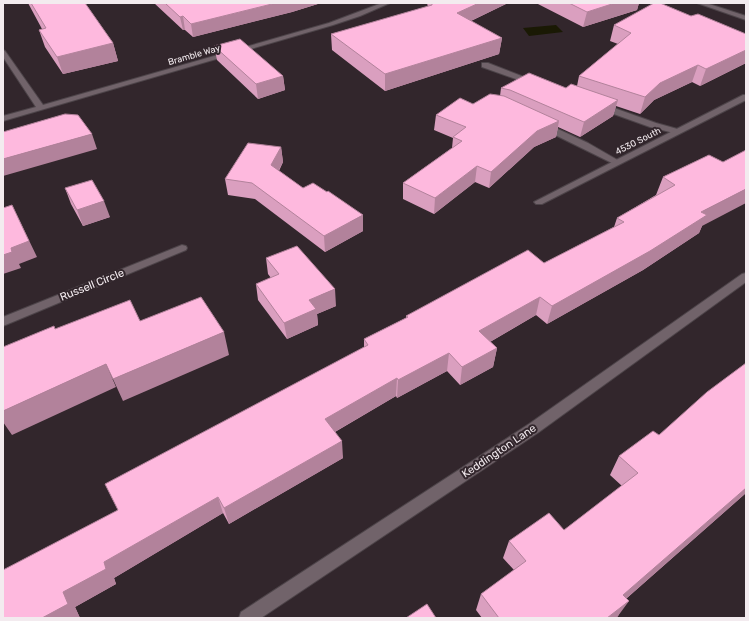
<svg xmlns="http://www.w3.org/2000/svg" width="749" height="621" font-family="Rubik,sans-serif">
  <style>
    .water { fill: #1a1904 }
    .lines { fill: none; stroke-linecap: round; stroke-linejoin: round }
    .service-casing { stroke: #4d4449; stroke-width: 2 }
    .minor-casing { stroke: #4d4449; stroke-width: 2 }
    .service { fill: #71636a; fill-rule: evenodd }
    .minor { fill: #71636a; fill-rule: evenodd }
    .wall { fill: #da9fbf }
    .shaded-wall { fill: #b2829b }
    .building { fill: #feb9de; stroke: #b2829b }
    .labels { text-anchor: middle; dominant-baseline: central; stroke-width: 4; stroke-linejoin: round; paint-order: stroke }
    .far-street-label { font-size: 9px; fill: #f3ebef; stroke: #32262c }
    .street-label { font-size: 11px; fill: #f3ebef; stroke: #32262c }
  </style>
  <rect width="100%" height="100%" fill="#32262c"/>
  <path class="water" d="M556 25 563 32 529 36 523 28Z"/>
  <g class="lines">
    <defs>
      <path id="service" d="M482 63H488L537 82 536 84H530L482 67Z
        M597 104H603L656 123 681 130 682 132 678 134 650 127 597 108Z
        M541 124H547L588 143 621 162 620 164H614L541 128Z"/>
      <path id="minor" d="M382 3H390L360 16 333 25 3 121V116L36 107 3 57V50L5 51 43 105 329 23Z
        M697 3H706L746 16V20Z
        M743 95H746V100L542 204H536L534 202Z
        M182 245 186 246 187 248 186 250 3 326V317Z
        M746 273V282L539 432 261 618H239L241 612 529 424 742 274Z"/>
    </defs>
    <use href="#service" class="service-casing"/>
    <use href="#minor" class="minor-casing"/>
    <use href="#service" class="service"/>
    <use href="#minor" class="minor"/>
  </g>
  <path class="wall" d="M28 3H85L113 43 118 61 63 74 45 47 39 30 42 29Z
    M154 3H321L292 12 193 37 185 30H183Z
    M427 3H508L471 21 502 38 499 54 385 91 332 50 331 34 428 7Z
    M536 3H639L637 10 583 27Z
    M691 16 746 34V63L700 86 692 82 654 100 640 114 616 106 613 116 580 137 558 127 556 137 534 147 489 188 475 182 434 214 403 199V183L452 148 453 138 434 130 436 115 500 96 501 88H566L577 86 579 76 618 44 610 41 614 25Z
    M214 46 283 76 285 90 258 99 217 60Z
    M281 147 283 162 279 171 363 231 325 252 255 199 228 195 225 179Z
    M709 155 702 226 699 233 643 270 547 324 536 315 490 342 497 348 493 367 460 385 447 371 397 398 396 396 335 432 343 458 229 524 223 513 114 578 116 584 75 607 80 618H3L118 510 364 347V339L406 318V316L544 263 614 227 617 218 656 195 663 177Z
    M65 188 110 217 83 226 71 204Z
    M266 258 336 306 317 314 318 325 287 339 258 300 256 284 271 278 268 274Z
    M659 435 746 493 627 598 618 616 616 618H482L476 610 481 594 514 570 503 558 509 541 564 530 622 486 610 475 619 456Z"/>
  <path class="shaded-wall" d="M276 3H321L292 12 193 37 191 24Z
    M479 3H508L456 28 457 13Z
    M615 3H639L637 10 583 27 587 12Z
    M183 16 185 30H183L180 17Z
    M502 38 499 54 385 91V74Z
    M113 43 118 61 63 74 57 57Z
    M746 50V63L700 86 706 69Z
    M698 65 692 82 654 100 640 114 645 97 660 83Z
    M283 76 285 90 258 99 256 84Z
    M618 100 613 116 580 137 584 122Z
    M559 121 556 137 534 147 489 188 491 172 537 131Z
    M92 134 97 149 3 176V159Z
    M281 147 283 162 273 181 271 165Z
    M477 166 475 182 434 214 435 198Z
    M746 189V203L702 226 699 233 643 270 547 324 552 306 701 212Z
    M104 201 110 217 83 226 77 210Z
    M12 205 37 257 19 264 21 268 3 274V255Z
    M363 215V231L325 252 324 236Z
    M335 289 336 306 317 314 318 325 287 339 284 323 309 300Z
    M540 297 536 315 476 350 479 331Z
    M224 332 229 355 123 401 113 379Z
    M497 348 493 367 460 385 462 367Z
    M449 353 447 371 397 398 398 380Z
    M106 364 116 387 12 435 3 422V411Z
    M397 378 396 396 326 437 325 419Z
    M342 441 343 458 229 524 224 508Z
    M746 488V493L612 611 623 595Z
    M218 497 223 513 114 578 116 584 75 607 80 618H42L63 592 104 562Z
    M629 601 618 616 616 618H607Z"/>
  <path class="building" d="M31 3H85L113 43 57 57 39 30 46 28Z
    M165 3H276L191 24 183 16 180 17Z
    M432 3H479L457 13 502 38 385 74 331 34 432 5Z
    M569 3H615L587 12Z
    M654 3H660L691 16 698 14 746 34V50L706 69 698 65 660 83 645 97 579 76 631 33 614 25Z
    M240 39 283 76 256 84 214 46Z
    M529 73 566 88 571 84 618 100 584 122 510 90 501 88Z
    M490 94 504 96 559 121 537 131 491 172 477 166 435 198 403 183 462 141 453 137 466 127 436 115 460 98 473 104Z
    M65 114 78 115 92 134 3 159V132Z
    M248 143 281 147 271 165 303 188 313 183 327 192 328 191 363 215 324 236 252 183 225 179Z
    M746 150V189L701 212 707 215 650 251 552 306 540 297 479 331 497 348 462 367 449 353 398 380 397 378 325 419 342 441 224 508 218 497 104 562 106 569 63 592 68 604 42 618H3V570L118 510 105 484 368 345 364 339 408 317 406 316 528 250 544 263 624 222 617 218 675 185 663 177 709 155 723 162Z
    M92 180 104 201 77 210 65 188Z
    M12 205 29 241 11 248 12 252 3 255V208Z
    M297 246 335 289 309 300 316 309 284 323 256 284 279 274 266 258Z
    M201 297 224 332 113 379 106 364 3 411V347L54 326 55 329 130 300 140 321Z
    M746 363V488L623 595 629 601 607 618H499L481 594 526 561 509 541 549 513 564 530 638 473 619 456 653 431 659 435 707 392Z
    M427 604 436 618H406Z"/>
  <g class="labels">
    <g class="far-street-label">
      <text transform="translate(194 55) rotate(-16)">Bramble Way</text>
      <text transform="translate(638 141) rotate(-27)">4530 South</text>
    </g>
    <g class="street-label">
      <text transform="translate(92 285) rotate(-22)">Russell Circle</text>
      <text transform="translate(499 451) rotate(-34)">Keddington Lane</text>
    </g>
  </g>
  <rect width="749" height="621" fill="none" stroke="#f3ebef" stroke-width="8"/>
</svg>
